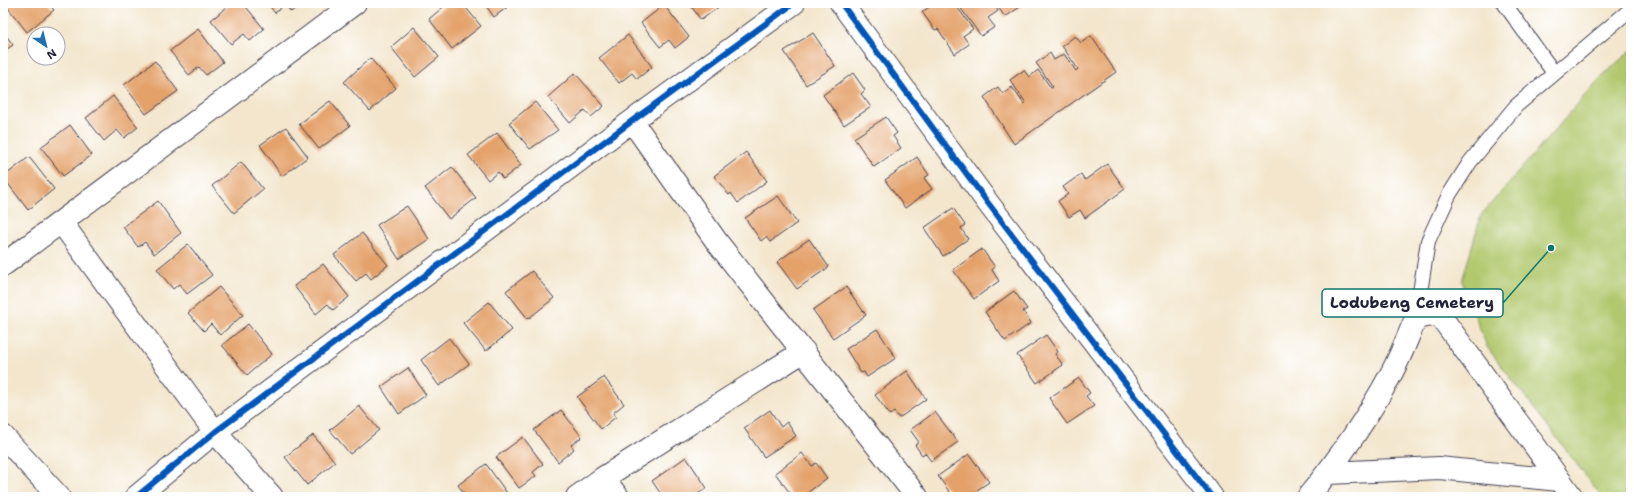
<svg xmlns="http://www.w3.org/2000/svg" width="1634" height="500" font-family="'Shantell Sans',sans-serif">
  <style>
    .green { fill: #b1c86d; stroke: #6a7554 }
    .building { fill: #e4a169 }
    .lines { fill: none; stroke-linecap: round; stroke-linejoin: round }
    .service-casing { stroke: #413f51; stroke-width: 16 }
    .minor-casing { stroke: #413f51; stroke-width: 24 }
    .tertiary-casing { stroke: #413f51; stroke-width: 24 }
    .service { stroke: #fff; stroke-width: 14 }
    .minor { stroke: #fff; stroke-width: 22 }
    .tertiary { stroke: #fff; stroke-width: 22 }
    .cycleway-casing { stroke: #fff; stroke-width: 8 }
    .cycleway { stroke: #0057b8; stroke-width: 6 }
    .leader { fill: none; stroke: #0f766e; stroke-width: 1.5 }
    .callout-dot { fill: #0f766e; stroke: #fff; stroke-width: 1.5 }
    .callout { fill: #fff; stroke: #0f766e; stroke-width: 1.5 }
    .callout-label { font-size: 16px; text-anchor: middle; font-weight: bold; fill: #22223b }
  </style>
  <rect width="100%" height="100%" fill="#fff"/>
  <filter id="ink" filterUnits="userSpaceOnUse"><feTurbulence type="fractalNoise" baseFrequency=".025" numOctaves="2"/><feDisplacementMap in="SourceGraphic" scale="8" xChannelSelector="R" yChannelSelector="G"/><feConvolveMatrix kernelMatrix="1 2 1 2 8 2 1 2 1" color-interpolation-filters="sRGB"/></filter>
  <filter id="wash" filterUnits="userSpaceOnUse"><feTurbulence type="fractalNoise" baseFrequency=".012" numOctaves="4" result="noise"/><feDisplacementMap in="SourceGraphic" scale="16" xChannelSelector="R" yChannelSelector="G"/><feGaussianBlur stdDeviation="0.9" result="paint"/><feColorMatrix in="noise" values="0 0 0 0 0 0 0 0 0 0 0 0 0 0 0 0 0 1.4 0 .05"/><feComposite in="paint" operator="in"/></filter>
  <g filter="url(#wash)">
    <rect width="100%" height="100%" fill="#f3e6cd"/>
    <path class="green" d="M1631 50V497H1602L1487 347 1462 281 1481 215 1600 78Z"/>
    <g id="blocks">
      <path class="building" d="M4 3H48L54 10 27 32Z
        M232 3H243L264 29 250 41 244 34 231 44 211 20Z
        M267 3H302L291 12 285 4 275 13Z
        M448 3H462L481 26 452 49 429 19Z
        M484 3H513L494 17Z
        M689 3H724L701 20Z
        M935 3H993L998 11 988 18 995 27 981 36 959 6 957 7 973 29 963 36 969 44 955 54 938 29 935 30 922 12Z
        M995 3H1017L1020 7 1005 17Z
        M664 5 689 37 675 48 669 40 660 47 641 23Z
        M414 27 439 57 415 77 391 47Z
        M198 29 223 62 206 75 199 67 189 75 170 51Z
        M3 31 13 45 3 52Z
        M813 33 835 66 806 85 784 51Z
        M628 35 652 67 637 79 632 73 619 83 599 58Z
        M1075 36 1081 43 1091 36 1116 72 1014 144 984 97 998 87 1003 94 1012 87 1024 104 1026 103 1010 80 1024 70 1029 77 1038 70 1051 88 1053 87 1036 63 1050 53 1054 60 1064 54 1076 71 1078 69 1062 46Z
        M370 58 396 88 370 111 344 82Z
        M155 61 178 91 146 114 124 85Z
        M575 73 604 106 591 117 585 110 570 123 548 97Z
        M853 73 865 90 861 94 871 107 844 125 823 95Z
        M113 96 138 127 124 138 117 130 104 141 86 118Z
        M330 101 350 126 319 149 299 124Z
        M535 102 558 130 530 149 509 123Z
        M886 117 897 133 893 136 901 148 874 167 854 138Z
        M70 125 92 155 63 176 41 147Z
        M286 127 308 157 282 176 260 145Z
        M497 133 521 165 503 179 498 172 488 180 468 155Z
        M746 152 767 181 738 203 731 193 729 195 714 176Z
        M29 157 54 189 28 210 3 177Z
        M917 157 929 175 924 178 932 189 905 208 885 180Z
        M241 162 263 189 234 213 212 186Z
        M1107 164 1125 189 1085 218 1080 210 1069 217 1058 201 1068 194 1063 187 1081 174 1085 180Z
        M452 167 476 198 449 219 425 188Z
        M778 196 797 223 770 242 766 237 761 241 745 218Z
        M158 201 181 233 154 254 145 242 138 247 123 227Z
        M407 206 429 239 399 259 377 225Z
        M953 208 965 225 961 228 968 239 943 256 924 228Z
        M362 233 388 265 371 279 366 273 356 281 334 255Z
        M809 239 829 267 797 289 777 262Z
        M188 244 212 275 187 294 179 284 173 289 157 269Z
        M982 249 995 267 992 270 999 281 974 299 953 270Z
        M323 264 349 297 333 310 328 304 316 314 294 286Z
        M532 271 554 298 528 319 506 291Z
        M219 287 243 315 220 335 211 324 204 331 188 313Z
        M846 287 866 315 833 338 813 310Z
        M1014 291 1027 309 1023 311 1031 323 1005 341 985 312Z
        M489 302 512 330 486 351 463 323Z
        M248 324 272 354 247 375 222 345Z
        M877 329 896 358 867 377 864 372 861 373 846 349Z
        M1046 335 1058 352 1055 354 1063 365 1037 383 1017 355Z
        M449 338 469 364 439 386 421 360Z
        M408 368 426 395 399 414 381 387Z
        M907 371 926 399 899 418 894 412 890 415 875 395Z
        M604 377 624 404 613 413 616 417 601 429 577 397Z
        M1079 378 1090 393 1086 396 1094 406 1067 424 1049 398Z
        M359 406 379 430 350 454 330 430Z
        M561 410 582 437 571 445 574 449 558 462 534 430Z
        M770 410 781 427 787 422 796 436 764 457 744 428Z
        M935 412 958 442 931 461 925 453 922 455 915 445 919 442 910 430Z
        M313 435 335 462 307 485 285 457Z
        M523 437 543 464 533 472 536 476 519 488 496 457Z
        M802 453 812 466 816 463 827 478 802 497H793L775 473Z
        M969 454 989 482 967 497H953L938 476Z
        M686 457 707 488 693 497H663L652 481Z
        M486 464 507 493 502 497H467L458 485Z"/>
    </g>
  </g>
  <g filter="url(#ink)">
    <use href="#blocks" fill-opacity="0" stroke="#413f51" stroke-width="1"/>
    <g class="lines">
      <defs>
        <path id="service" d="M1504 3 1554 73
          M1416 318 1428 241 1449 195 1470 162 1516 106 1631 9"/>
        <path id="minor" d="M841 3 988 203 1212 497
          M632 121 717 242 917 497
          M61 222 215 432 272 497
          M3 265 355 3
          M1328 473 1439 468 1559 480
          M603 478 618 497
          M136 497 215 432 632 121 794 3
          M577 497 603 478 804 351
          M1308 497C1339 459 1368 417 1391 374 1401 356 1408 336 1416 318L1439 314 1572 497"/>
        <path id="tertiary" d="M3 436 59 497"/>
      </defs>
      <use href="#service" class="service-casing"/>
      <use href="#minor" class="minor-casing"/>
      <use href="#tertiary" class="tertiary-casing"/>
      <use href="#service" class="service"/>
      <use href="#minor" class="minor"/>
      <use href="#tertiary" class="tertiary"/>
      <defs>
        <path id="cycleway" d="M841 3 988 203 1212 497
          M136 497 215 432 632 121 794 3"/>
      </defs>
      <use href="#cycleway" class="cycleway-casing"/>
      <use href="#cycleway" class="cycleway"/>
    </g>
  </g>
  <path class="leader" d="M1551 248L1503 303"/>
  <circle class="callout-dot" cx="1551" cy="248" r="4"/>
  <rect class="callout" x="1322" y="289" width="181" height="28" rx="4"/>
  <g class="callout-label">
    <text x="1412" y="308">Lodubeng Cemetery</text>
  </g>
  <rect width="1634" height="500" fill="none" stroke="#fff" stroke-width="16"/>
  <g transform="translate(46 46) rotate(145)"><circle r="19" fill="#ffffff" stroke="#a7a7b1"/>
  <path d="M0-3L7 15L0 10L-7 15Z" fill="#1f6fb2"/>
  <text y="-6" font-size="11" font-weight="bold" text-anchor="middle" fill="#22223b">N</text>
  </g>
</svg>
